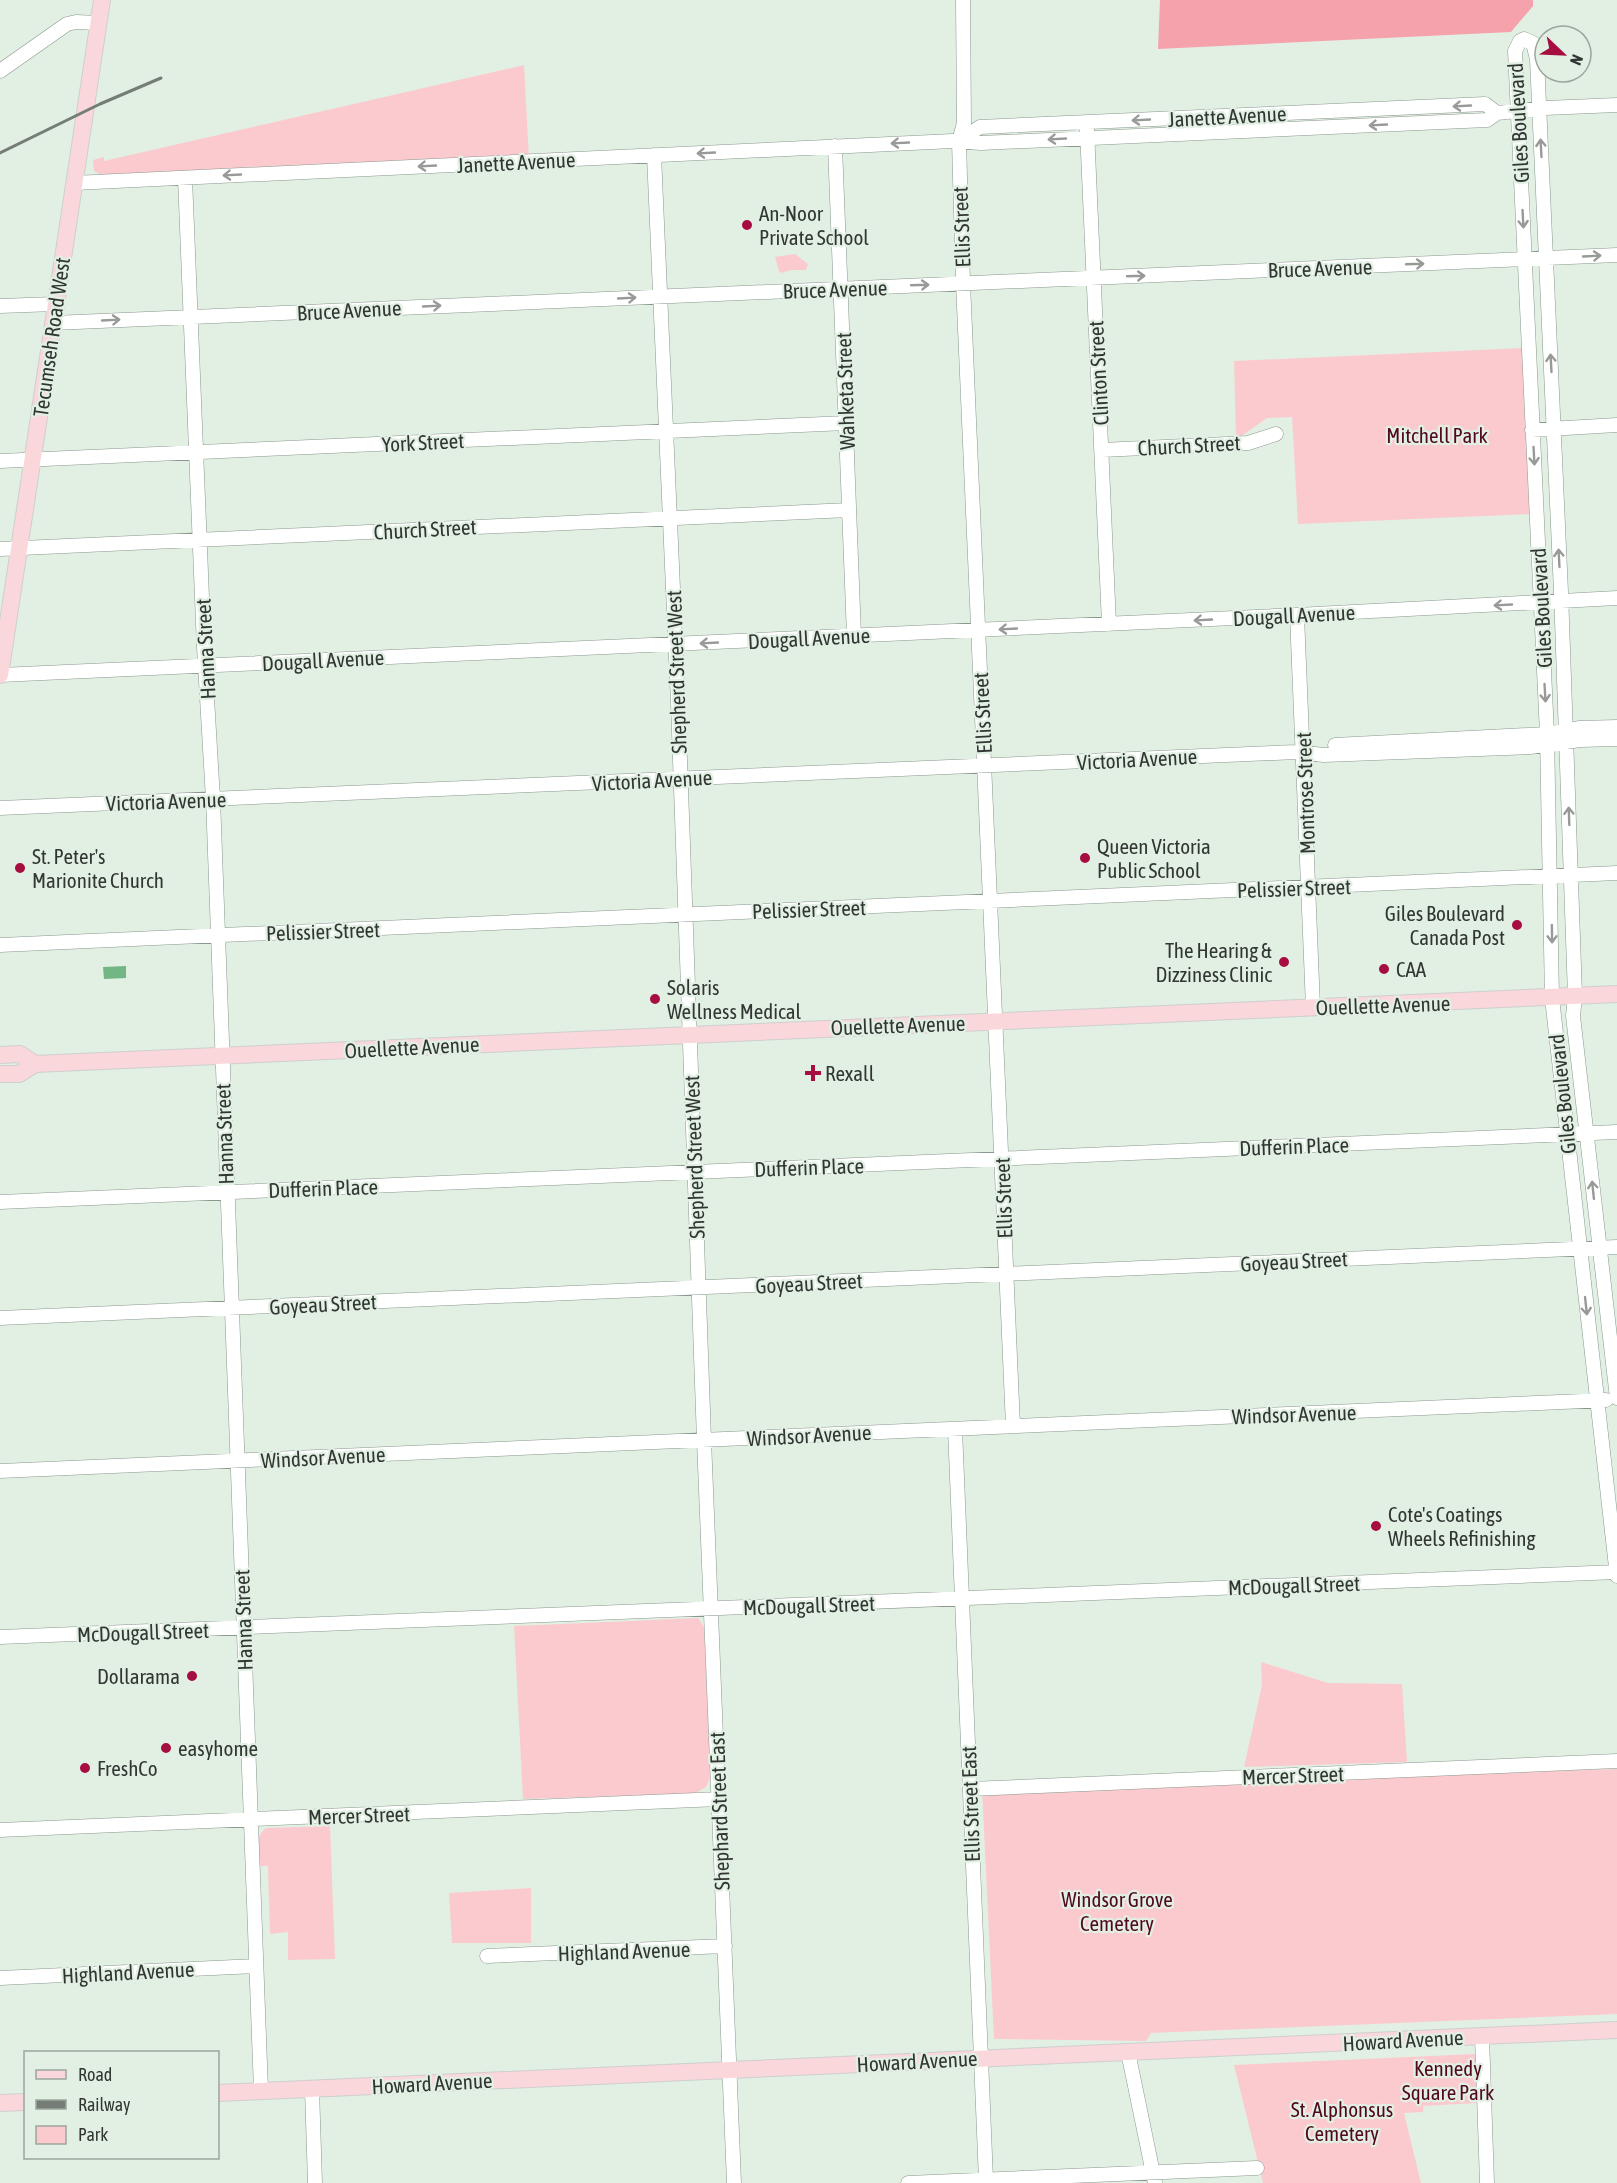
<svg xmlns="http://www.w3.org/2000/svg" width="1617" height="2183" font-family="'Asap Condensed',sans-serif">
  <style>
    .green { fill: #fbcacf }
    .forest { fill: #f6a2ad }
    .water { fill: #73b685 }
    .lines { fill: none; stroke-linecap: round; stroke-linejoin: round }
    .minor-casing { stroke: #8a978c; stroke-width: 15 }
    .major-casing { stroke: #cecfce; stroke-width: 18 }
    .minor { stroke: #fff; stroke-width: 14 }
    .major { stroke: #fad7db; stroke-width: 16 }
    .rail { stroke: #757d76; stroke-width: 3 }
    .oneway { stroke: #989a98 }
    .poi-dot { fill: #a60e41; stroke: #e2f0e4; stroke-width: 2 }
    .labels { text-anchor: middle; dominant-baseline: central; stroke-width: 4.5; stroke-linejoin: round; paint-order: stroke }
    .street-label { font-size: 21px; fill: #313632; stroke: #e2f0e4 }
    .poi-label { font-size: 21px; fill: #313632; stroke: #e2f0e4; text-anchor: start }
    .park-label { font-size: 21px; fill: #51081e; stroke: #e2f0e4 }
  </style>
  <rect width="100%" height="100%" fill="#e2f0e4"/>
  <path class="green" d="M524 65 529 159 102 175 94 171 93 160 104 157V161Z
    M795 254 808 264 806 270H791L781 273 779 271 775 257Z
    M1523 348 1531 514 1298 524 1292 417 1267 418 1236 440 1234 361Z
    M698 1618 704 1627 711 1776 706 1787 694 1794 523 1799 514 1626Z
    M1261 1662 1328 1683 1402 1684 1407 1762 1244 1767 1262 1685Z
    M1617 1769V2014L1151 2033 1146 2041 994 2039 982 1788Z
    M330 1826 335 1959 288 1960V1932L270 1934 268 1866H258C258 1853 254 1836 266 1828Z
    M531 1888V1943H452L449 1893Z
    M1475 2054 1477 2103 1423 2106V2112L1404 2113 1421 2183H1263L1234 2065Z"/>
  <path class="forest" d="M1160 0H1533V6L1511 32 1158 49Z"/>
  <path class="water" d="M126 966V978L104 979 103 967Z"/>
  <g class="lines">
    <defs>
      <path id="minor" d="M963 0 964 123 959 141 963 283 1013 1426
        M0 71 67 24 76 22 98 23
        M1087 130 1109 624
        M959 141 980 127 1485 104 1497 113 1545 108 1617 105
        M835 146 854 636
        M654 155 678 703 704 1440 734 2183
        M185 178 204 647 213 799 261 2091
        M74 183 953 141 981 143 1487 120 1497 113
        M0 306 55 304
        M53 323 1617 255
        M1532 430 1617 425
        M1102 450 1248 443 1276 434
        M0 461 846 423
        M0 549 849 510
        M1297 615 1313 1007
        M0 675 1297 615 1617 598
        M1335 745 1547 734 1580 728 1617 727
        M0 808 1296 752 1324 755 1530 747 1580 740 1617 739
        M0 945 1617 873
        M0 1202 1617 1132
        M0 1318 1617 1247
        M1617 1398 1573 1016 1575 996 1561 592 1537 59 1533 43 1524 39 1520 41 1515 51 1547 734 1552 998 1617 1576
        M955 1429 986 2180
        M0 1471 1606 1400
        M0 1637 1617 1572
        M970 1789 1617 1761
        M0 1830 719 1799
        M487 1956 725 1946
        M0 1978 256 1966
        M1482 2036 1487 2183
        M1128 2052 1155 2183
        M312 2089 315 2183
        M908 2183 1257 2168"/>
      <path id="major" d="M0 675 102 0
        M0 1055 20 1054 35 1064
        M0 1074H19L35 1064 1617 994
        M218 2093 1617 2030
        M0 2103 26 2102"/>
    </defs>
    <use href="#minor" class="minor-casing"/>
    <use href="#major" class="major-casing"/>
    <use href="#minor" class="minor"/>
    <use href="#major" class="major"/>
    <path class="rail" d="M0 153 100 104 161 78"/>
  </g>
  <defs><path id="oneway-shaft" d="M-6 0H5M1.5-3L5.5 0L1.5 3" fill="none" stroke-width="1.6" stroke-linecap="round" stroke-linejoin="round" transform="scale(1.5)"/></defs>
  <g class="oneway">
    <use href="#oneway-shaft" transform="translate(1462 106) rotate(177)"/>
    <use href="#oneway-shaft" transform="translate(1141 120) rotate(177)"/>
    <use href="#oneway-shaft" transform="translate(1378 125) rotate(177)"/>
    <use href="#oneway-shaft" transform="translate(1057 139) rotate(177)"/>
    <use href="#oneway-shaft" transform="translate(900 143) rotate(177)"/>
    <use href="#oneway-shaft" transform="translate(1541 148) rotate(-93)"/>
    <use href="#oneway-shaft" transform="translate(706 153) rotate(177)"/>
    <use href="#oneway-shaft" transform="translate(427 166) rotate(177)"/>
    <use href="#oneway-shaft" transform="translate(232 175) rotate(177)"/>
    <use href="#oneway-shaft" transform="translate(1523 219) rotate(87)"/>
    <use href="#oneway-shaft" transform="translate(1592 256) rotate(-3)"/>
    <use href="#oneway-shaft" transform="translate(1415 264) rotate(-2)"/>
    <use href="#oneway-shaft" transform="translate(1136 276) rotate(-2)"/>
    <use href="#oneway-shaft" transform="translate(920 285) rotate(-2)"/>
    <use href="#oneway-shaft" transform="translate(627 298) rotate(-3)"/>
    <use href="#oneway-shaft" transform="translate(432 306) rotate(-3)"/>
    <use href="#oneway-shaft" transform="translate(111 320) rotate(-3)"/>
    <use href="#oneway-shaft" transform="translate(1551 363) rotate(-93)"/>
    <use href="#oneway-shaft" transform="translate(1534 456) rotate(87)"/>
    <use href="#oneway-shaft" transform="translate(1559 558) rotate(-93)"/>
    <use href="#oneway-shaft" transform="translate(1503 605) rotate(177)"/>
    <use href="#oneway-shaft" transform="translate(1203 620) rotate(177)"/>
    <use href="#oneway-shaft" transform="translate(1008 629) rotate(177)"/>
    <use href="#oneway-shaft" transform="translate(709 643) rotate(177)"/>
    <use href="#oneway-shaft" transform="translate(1545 693) rotate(87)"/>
    <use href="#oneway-shaft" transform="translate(1569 816) rotate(-92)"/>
    <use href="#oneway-shaft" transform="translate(1552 934) rotate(89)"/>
    <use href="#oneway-shaft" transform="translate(1593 1190) rotate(-96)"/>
    <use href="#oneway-shaft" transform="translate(1586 1306) rotate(84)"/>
  </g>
  <g class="poi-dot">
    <circle cx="747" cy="225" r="6"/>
    <circle cx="1085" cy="858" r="6"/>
    <circle cx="20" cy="868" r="6"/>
    <circle cx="1517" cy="925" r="6"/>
    <circle cx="1284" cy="962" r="6"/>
    <circle cx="1384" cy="969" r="6"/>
    <circle cx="655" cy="999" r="6"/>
    <path d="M810 1064h6v6h6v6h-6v6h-6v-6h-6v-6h6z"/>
    <circle cx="1376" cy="1526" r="6"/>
    <circle cx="192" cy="1676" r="6"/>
    <circle cx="166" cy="1748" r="6"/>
    <circle cx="85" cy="1768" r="6"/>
  </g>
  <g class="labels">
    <g class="street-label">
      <text transform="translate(1227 116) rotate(-3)">Janette Avenue</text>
      <text transform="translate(1518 123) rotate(-93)">Giles Boulevard</text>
      <text transform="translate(516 162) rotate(-3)">Janette Avenue</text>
      <text transform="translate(961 227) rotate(-92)">Ellis Street</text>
      <text transform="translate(1320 268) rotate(-2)">Bruce Avenue</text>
      <text transform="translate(835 289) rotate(-2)">Bruce Avenue</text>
      <text transform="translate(349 310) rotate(-3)">Bruce Avenue</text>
      <text transform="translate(51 337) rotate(-82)">Tecumseh Road West</text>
      <text transform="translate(1098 373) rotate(-93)">Clinton Street</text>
      <text transform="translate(845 391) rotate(-92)">Wahketa Street</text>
      <text transform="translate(423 442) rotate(-3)">York Street</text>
      <text transform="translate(1189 445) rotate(-3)">Church Street</text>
      <text transform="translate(425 529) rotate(-3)">Church Street</text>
      <text transform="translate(1541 608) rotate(-93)">Giles Boulevard</text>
      <text transform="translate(1294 615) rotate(-3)">Dougall Avenue</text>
      <text transform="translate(809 638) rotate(-3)">Dougall Avenue</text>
      <text transform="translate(205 649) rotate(-93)">Hanna Street</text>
      <text transform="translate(323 660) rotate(-3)">Dougall Avenue</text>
      <text transform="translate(676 672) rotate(-92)">Shepherd Street West</text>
      <text transform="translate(982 713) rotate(-93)">Ellis Street</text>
      <text transform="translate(1137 759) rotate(-3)">Victoria Avenue</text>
      <text transform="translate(652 780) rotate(-3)">Victoria Avenue</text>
      <text transform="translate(1305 793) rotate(-92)">Montrose Street</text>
      <text transform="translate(166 801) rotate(-2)">Victoria Avenue</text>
      <text transform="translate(1294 888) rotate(-2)">Pelissier Street</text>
      <text transform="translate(809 909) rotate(-2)">Pelissier Street</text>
      <text transform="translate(323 931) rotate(-2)">Pelissier Street</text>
      <text transform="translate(1383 1005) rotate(-2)">Ouellette Avenue</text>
      <text transform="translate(898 1025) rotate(-2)">Ouellette Avenue</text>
      <text transform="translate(412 1047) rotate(-3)">Ouellette Avenue</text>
      <text transform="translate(1562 1094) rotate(-96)">Giles Boulevard</text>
      <text transform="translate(224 1134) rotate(-92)">Hanna Street</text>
      <text transform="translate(1294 1146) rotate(-2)">Dufferin Place</text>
      <text transform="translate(694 1157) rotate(-92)">Shepherd Street West</text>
      <text transform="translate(809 1167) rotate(-2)">Dufferin Place</text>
      <text transform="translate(323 1188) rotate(-2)">Dufferin Place</text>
      <text transform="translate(1003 1198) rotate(-92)">Ellis Street</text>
      <text transform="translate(1294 1261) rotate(-3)">Goyeau Street</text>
      <text transform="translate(809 1283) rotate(-3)">Goyeau Street</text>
      <text transform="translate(323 1304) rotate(-3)">Goyeau Street</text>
      <text transform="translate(1294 1414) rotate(-2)">Windsor Avenue</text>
      <text transform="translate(809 1435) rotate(-3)">Windsor Avenue</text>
      <text transform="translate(323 1457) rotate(-3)">Windsor Avenue</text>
      <text transform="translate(1294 1585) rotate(-2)">McDougall Street</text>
      <text transform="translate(809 1605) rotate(-2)">McDougall Street</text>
      <text transform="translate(243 1620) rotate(-92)">Hanna Street</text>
      <text transform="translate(143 1632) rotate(-2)">McDougall Street</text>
      <text transform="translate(1293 1775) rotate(-2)">Mercer Street</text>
      <text transform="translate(970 1804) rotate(-92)">Ellis Street East</text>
      <text transform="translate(719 1811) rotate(-92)">Shephard Street East</text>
      <text transform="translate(359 1815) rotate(-2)">Mercer Street</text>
      <text transform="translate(624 1951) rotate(-2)">Highland Avenue</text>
      <text transform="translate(128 1972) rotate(-3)">Highland Avenue</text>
      <text transform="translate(1403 2040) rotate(-3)">Howard Avenue</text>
      <text transform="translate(917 2061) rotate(-3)">Howard Avenue</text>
      <text transform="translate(432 2083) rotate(-3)">Howard Avenue</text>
    </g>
    <g class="poi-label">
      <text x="759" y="213">An-Noor<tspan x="759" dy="24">Private School</tspan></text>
      <text x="1097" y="846">Queen Victoria<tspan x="1097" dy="24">Public School</tspan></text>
      <text x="32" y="856">St. Peter's<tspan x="32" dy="24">Marionite Church</tspan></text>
      <text x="1505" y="913" text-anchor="end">Giles Boulevard<tspan x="1505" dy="24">Canada Post</tspan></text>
      <text x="1272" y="950" text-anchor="end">The Hearing &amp;<tspan x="1272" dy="24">Dizziness Clinic</tspan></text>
      <text x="1396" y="969">CAA</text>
      <text x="667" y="987">Solaris<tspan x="667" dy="24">Wellness Medical</tspan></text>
      <text x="825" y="1073">Rexall</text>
      <text x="1388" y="1514">Cote's Coatings<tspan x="1388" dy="24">Wheels Refinishing</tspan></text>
      <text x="180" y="1676" text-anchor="end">Dollarama</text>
      <text x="178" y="1748">easyhome</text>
      <text x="97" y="1768">FreshCo</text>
    </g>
    <g class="park-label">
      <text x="1437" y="435">Mitchell Park</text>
      <text x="1117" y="1899">Windsor Grove<tspan x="1117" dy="24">Cemetery</tspan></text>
      <text x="1448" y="2068">Kennedy<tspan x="1448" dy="24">Square Park</tspan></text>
      <text x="1342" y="2109">St. Alphonsus<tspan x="1342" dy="24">Cemetery</tspan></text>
    </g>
  </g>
  <rect x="24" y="2051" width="195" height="108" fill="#e2f0e4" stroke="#9ba69d" stroke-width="1.5"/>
  <rect x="36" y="2070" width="30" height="9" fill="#fad7db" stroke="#9ba69d" stroke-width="1.5"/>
  <text x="78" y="2081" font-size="18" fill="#313632">Road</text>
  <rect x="36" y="2100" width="30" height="9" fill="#757d76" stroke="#9ba69d" stroke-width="1.5"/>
  <text x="78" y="2111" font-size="18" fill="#313632">Railway</text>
  <rect x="36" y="2126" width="30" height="18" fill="#fbcacf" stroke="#9ba69d" stroke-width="1.5"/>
  <text x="78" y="2141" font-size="18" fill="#313632">Park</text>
  <g transform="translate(1563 54) rotate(113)"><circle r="28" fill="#e2f0e4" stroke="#9ba69d" stroke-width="1.5"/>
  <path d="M0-4.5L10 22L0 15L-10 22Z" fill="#a60e41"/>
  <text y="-9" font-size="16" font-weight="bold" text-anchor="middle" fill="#313632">N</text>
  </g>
</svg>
